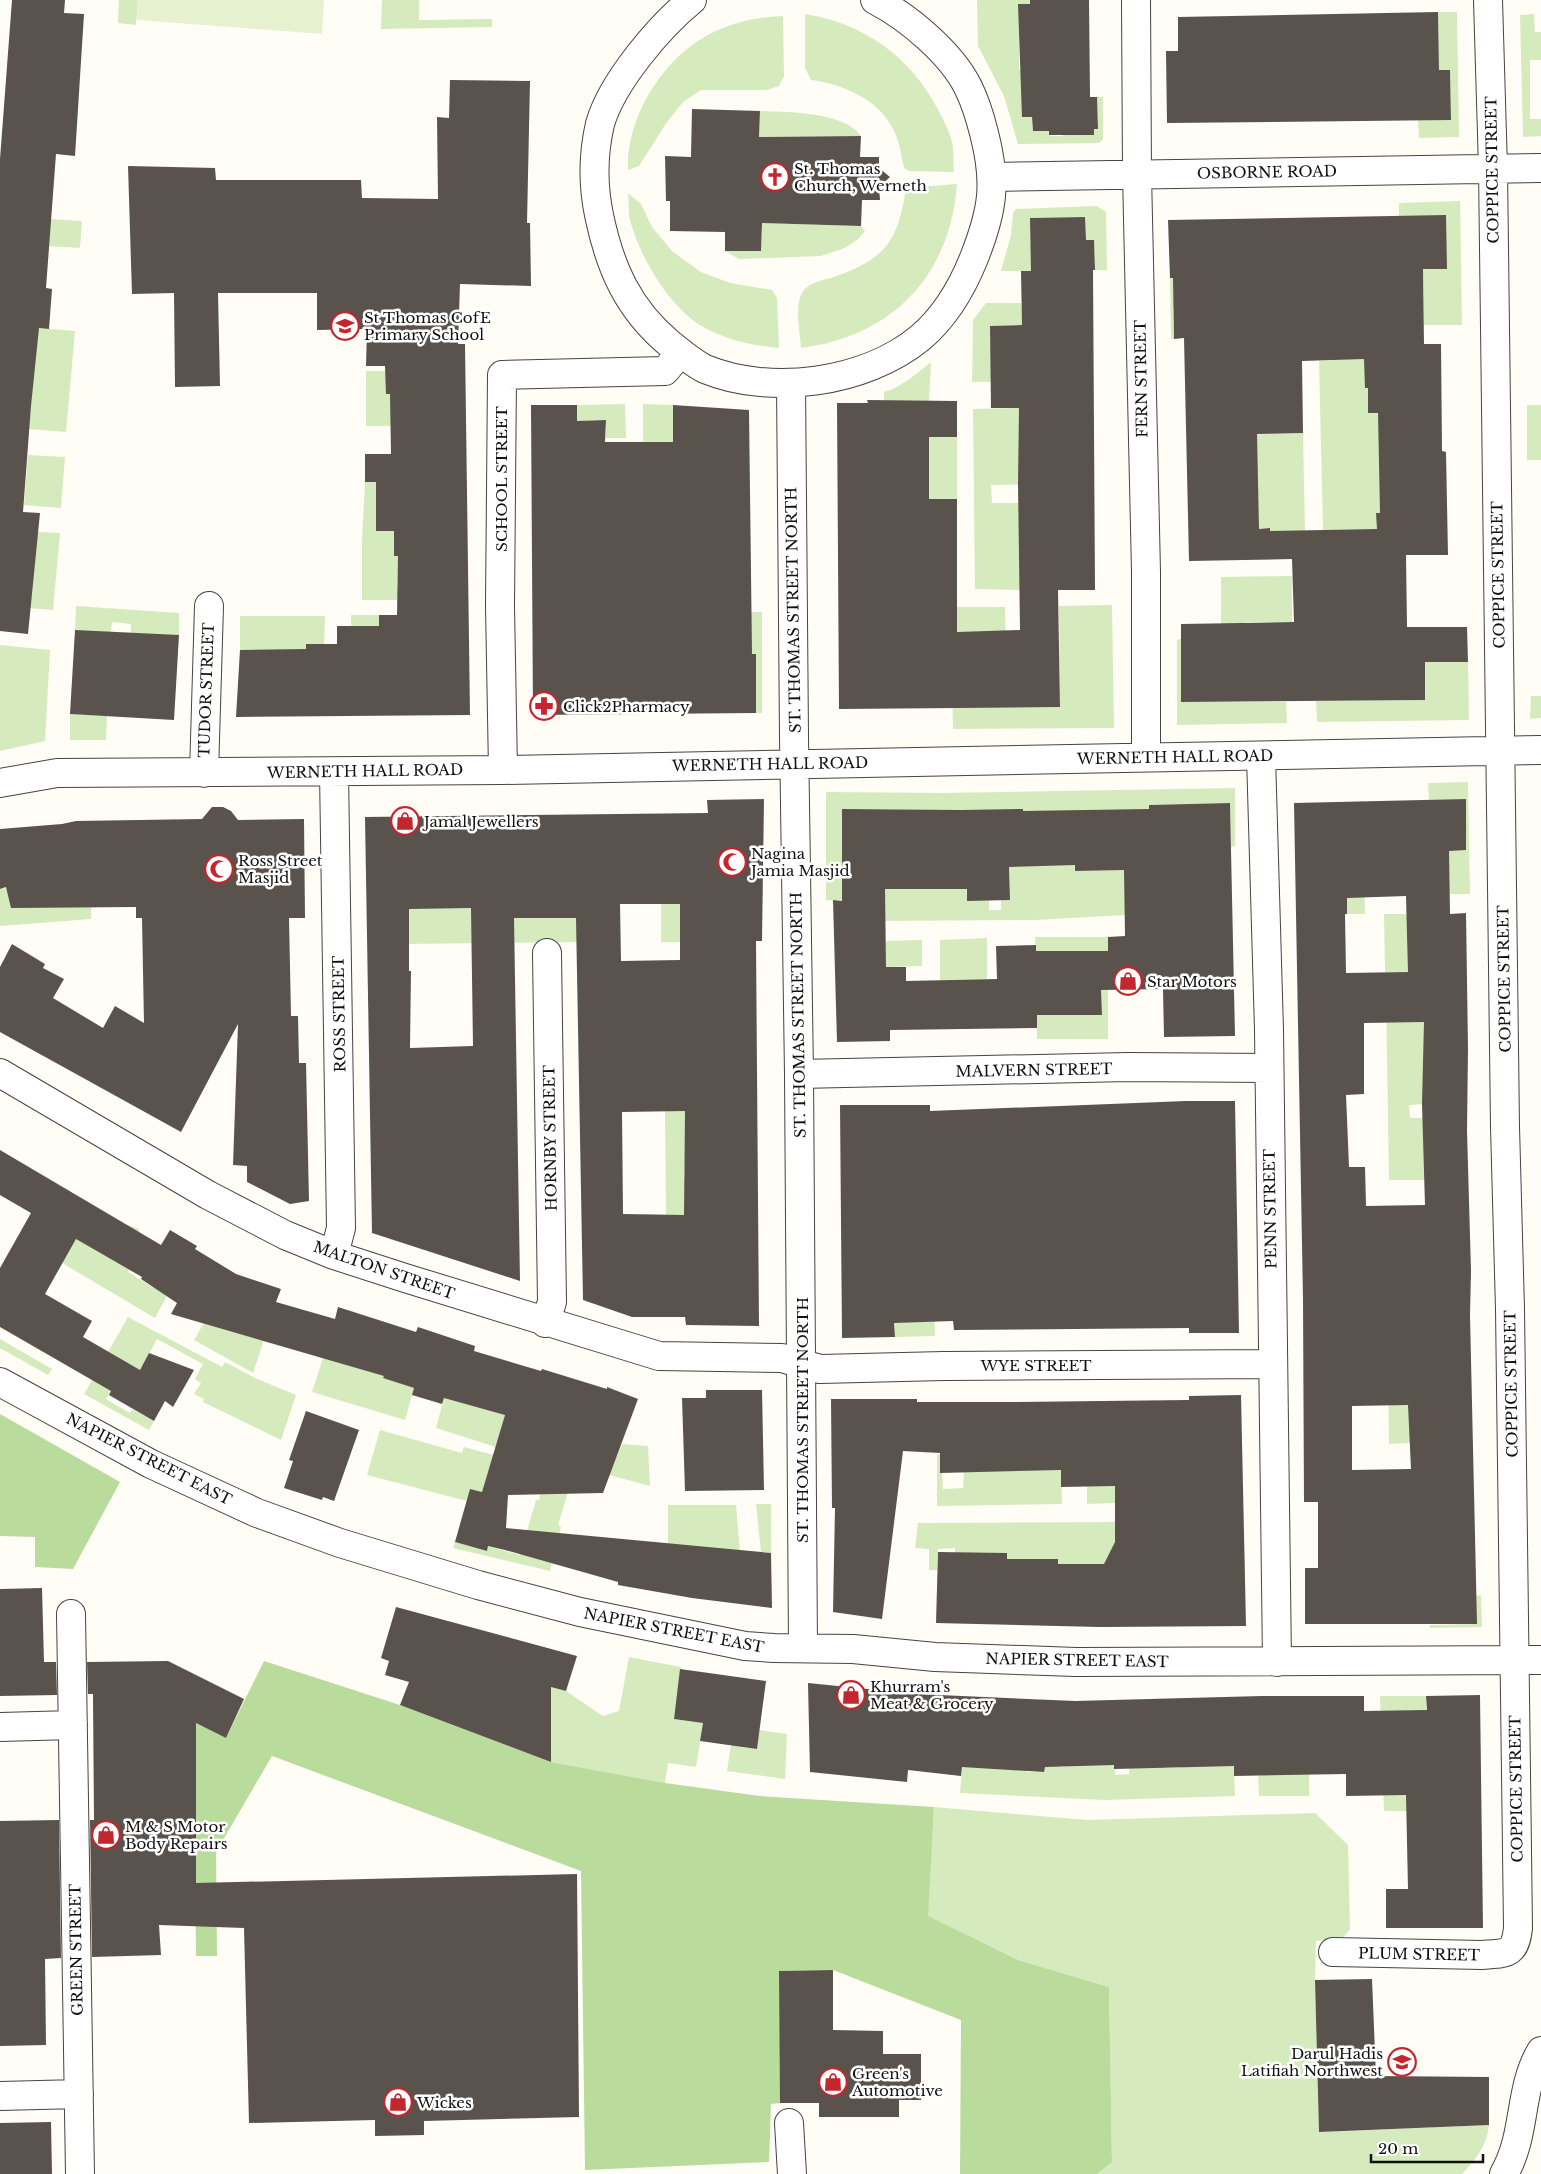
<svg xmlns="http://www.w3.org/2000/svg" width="1541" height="2174" font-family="'Libre Baskerville',serif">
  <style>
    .green { fill: #d5ebbd; fill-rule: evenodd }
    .forest { fill: #b9dc9c }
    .pitch { fill: #e6f2cf }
    .building { fill: #5a524d; fill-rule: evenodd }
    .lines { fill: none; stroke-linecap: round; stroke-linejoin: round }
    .minor-casing { stroke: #444; stroke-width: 30 }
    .minor { stroke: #fff; stroke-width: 28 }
    .labels { text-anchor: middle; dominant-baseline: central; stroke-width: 5; stroke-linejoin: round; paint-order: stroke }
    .poi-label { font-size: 15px; fill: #111; stroke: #fff; text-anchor: start }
    .street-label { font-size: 15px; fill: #111; stroke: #fff }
  </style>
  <rect width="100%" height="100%" fill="#fffdf5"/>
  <path class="green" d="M119 0H138L136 25 118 23Z
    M382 0H419V20L492 19V27L381 29Z
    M977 0H1030V4H1019V70L1035 71 1022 117H1032L1033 131 1049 130 1050 136H1063V131H1076L1077 135H1094V129H1098L1097 97H1103V139L1099 143 1018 144 1004 96 978 46Z
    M1438 12H1457L1459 137 1419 138 1418 120H1451L1450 70H1439Z
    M805 14C863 23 909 56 936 106 942 117 949 130 952 142 954 151 953 162 954 172L909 171 904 168C901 154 899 139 892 127 877 98 841 84 811 80L805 68Z
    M1534 14 1535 32H1541V60H1530V119H1541V136L1523 137 1520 15Z
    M783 16 784 76 779 86 767 90H701L683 102 667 122 639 166 628 170C626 113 669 48 723 28 743 20 762 17 783 16Z
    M760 111C787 112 845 112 861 136L759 137Z
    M957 184C950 277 892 336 801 348 800 331 794 306 803 291 809 283 822 280 831 278 884 260 898 243 906 188Z
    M628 193 641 204 652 227 673 252 701 272 730 283 772 290 777 298 779 348C755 346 731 341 709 330 672 313 640 258 630 220 628 212 629 202 628 193Z
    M1460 201 1462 325H1424L1423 269 1399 216V203Z
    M1097 206 1106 212 1107 270H1095L1094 240H1086L1084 217 1030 218 1031 249 1037 271H1001L1011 235 1013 213 1016 209Z
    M50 219 82 221 80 248 48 246Z
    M762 223 861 226 865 231 858 239 845 248 821 256 739 259 725 251H761Z
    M1184 277 1185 306 1173 307 1174 339H1171L1170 278Z
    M986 303H1021L1022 312H1041V325L990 326V343L1044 381 972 382 973 320Z
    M37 328 75 331 66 432 29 429Z
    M1389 344 1365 373V388H1389L1390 400H1368V413L1390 412 1399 513H1377V529H1400L1323 530 1319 361 1348 359Z
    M931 362 929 402 887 413V400H884V392C902 387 917 373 931 362Z
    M366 371H386V394H413V426H366Z
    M625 404 626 438H606V420L577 421V405Z
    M643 404 673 405V442H643Z
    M1527 405H1541V460H1527Z
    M1020 408 1035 484 991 485 992 503H1035L1020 590 975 589 973 409Z
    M1303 433 1305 532 1258 560 1269 528 1258 529 1243 435Z
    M929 437H957V528L906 499Z
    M28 455 65 457 61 508 24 505Z
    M365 482H415L376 531H400L394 541V556H416V570H398L397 589 420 600H362V540Z
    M21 531 60 533 53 610 16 607Z
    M1292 576V622H1245L1244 638H1221V577Z
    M1112 605 1114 728 953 729 952 682 967 708 1060 707 1059 606Z
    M76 606 179 613V635L129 665 131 624 112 622 111 632 74 660Z
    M951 607H1005L1006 647 952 653Z
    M692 612H762V713H756V654L741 653Z
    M351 615H379L380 659 352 647Z
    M240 616H325L324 644H306L307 662 268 650H240Z
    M1181 639V702H1286L1287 723 1177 725V640Z
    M1425 643H1430L1431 662H1468L1469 720 1317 722 1316 701 1425 700Z
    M0 645 50 650 45 741 0 751Z
    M1531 696H1541V718L1530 719Z
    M70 714 107 716 106 740H70Z
    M1468 782 1470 894H1431L1449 871V851L1466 799 1429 800 1428 783Z
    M1235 788V846L1231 847 1230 803 1149 805 1150 868 1125 915 1035 920 877 921V902L826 900V792L943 793ZM842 809 938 810 878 873 842 872ZM1023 809 1025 866 1009 867 1010 899 1001 900V910H989V900H967L966 867 986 810ZM1074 855 1106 870 1075 871Z
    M1360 801H1363L1365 914H1347L1346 860 1361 859Z
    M91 876V919L0 926V889Z
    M661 904H680L681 942H661Z
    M399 907 478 908 584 918 585 942 399 944Z
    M1384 914H1433L1408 972H1385Z
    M1035 937H1108V1039H1037ZM1101 970V1015H1044Z
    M987 938V979L940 980V940Z
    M922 940V966L886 967V941Z
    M1386 997 1402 1022H1424L1425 1104 1409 1105 1410 1118H1423L1425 1180H1389Z
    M665 1111H687L706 1163H684V1177L707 1215H666Z
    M128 1225 139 1229 138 1253 128 1272 152 1287 170 1290 155 1318 62 1263 76 1239 109 1258Z
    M934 1307 935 1336 895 1337 894 1323Z
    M208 1316 264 1340 253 1373 194 1340Z
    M128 1317 222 1367 225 1362 255 1378 296 1395 281 1440 203 1402 204 1399 194 1394 201 1383 195 1379 203 1364 157 1339 140 1370 127 1363 106 1399 130 1413 132 1409 154 1421 149 1430 84 1394Z
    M0 1339 52 1369 48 1375 0 1348Z
    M323 1358 388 1362 384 1378 414 1388 405 1420 312 1392Z
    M1388 1382 1404 1388 1405 1405H1425L1426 1442 1389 1444Z
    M482 1395 509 1403 504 1417 527 1457 436 1428 444 1398 478 1407Z
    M380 1430 462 1453 464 1447 573 1476 558 1525 561 1527 550 1571 453 1548 455 1542 487 1551 488 1546 520 1555 536 1500H539L543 1484 489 1469 482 1492 470 1489 467 1501 367 1475Z
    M586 1444 617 1456 622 1444 648 1446 650 1486 587 1469Z
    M937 1454 941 1455 943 1489 963 1488 964 1471 1061 1468 1062 1504 937 1506Z
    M1087 1454 1139 1502 1087 1504Z
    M756 1504H771V1553L761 1552Z
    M668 1505H736L740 1552 668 1544Z
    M1115 1522 1230 1545H1244L1245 1575H1146L1147 1627H1144V1564L1085 1581 1084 1564H1068L955 1578V1548L938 1549 937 1570H929V1549L915 1548 918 1523Z
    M1481 1595 1482 1627 1430 1628V1625L1476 1624V1596Z
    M629 1657 681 1667 674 1719 703 1723 696 1767 668 1763 665 1783 551 1762V1687L566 1691 603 1716 619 1711Z
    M1380 1696H1426L1428 1785 1415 1811H1384Z
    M743 1729 741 1747 757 1749 759 1730 787 1734 785 1779 727 1771 731 1745Z
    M1257 1745 1309 1772V1796H1259Z
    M964 1746 998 1769 1013 1770 1028 1750 1027 1772H1044L1045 1750 1059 1767 1073 1766V1752L1114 1751 1115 1775 1129 1774V1749L1164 1748 1165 1768H1179L1233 1746 1235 1796 1104 1800 960 1793Z
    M934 1807 1087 1820 1315 1813 1348 1845 1350 1929 1342 1939 1316 1941 1315 1980 1319 2132 1489 2125C1487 2146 1476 2159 1462 2174H1097L1112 2162 1109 1987 1018 1960 927 1916Z"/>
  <path class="forest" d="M0 1414 120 1482 73 1569 35 1567V1537L0 1536Z
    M264 1661 400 1705 551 1762 665 1783 760 1796 934 1807 928 1916 1018 1960 1109 1987 1112 2162 1097 2174H960L961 2020 833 1970 780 1971V2103L771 2104 769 2162 585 2170 581 1871 272 1756 216 1852 217 1956H196L194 1722 226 1738Z"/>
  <path class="pitch" d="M138 0H324L322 34 137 20Z"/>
  <path class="building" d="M12 0H65L64 13 84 14 75 156 56 154 46 288 52 289 49 329 39 328 31 406 23 512 40 513 28 634 0 631V159Z
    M1030 0H1089L1090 97H1097L1098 129H1094V135H1049V131H1033L1032 117H1022L1018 4H1030Z
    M1438 12 1439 70H1450L1451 120 1167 123 1166 51H1178V17Z
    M450 80 530 81 527 223H530L531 286 460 284 458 344H465L470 715 236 717 240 650 306 649V644H337V626H379V615H397L398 556H394V531H376V482H365V454H391L390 394H386L385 366H366L367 329 317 330V293H218L220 386 175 387 174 293 132 294 128 166 215 168 216 180H361L362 198 438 199 437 117 449 118Z
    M692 109 760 111 759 137 861 136 860 157H879V168L890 177 879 187 880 200H862L861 226 762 223 761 251H725V232L670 231V201H666L665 156 691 157Z
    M1446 215 1447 269H1423L1424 344H1441L1442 451 1446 452 1448 555H1406L1407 627H1467L1468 662H1425V700L1181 702V624L1294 622 1292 559 1189 561 1184 338 1174 339 1173 278H1170L1168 220ZM1364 359 1365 388H1368V413H1378L1380 513H1376L1377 529 1270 531V528L1259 529 1257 434 1303 433 1302 361Z
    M1085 217 1086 240H1094L1095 270H1093L1095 590H1058L1060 707 839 709 837 403H868L867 400 957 401V437H929V499H957V632L1020 630 1018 484 1019 408H991L990 326 1022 325 1021 271H1031L1030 218Z
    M531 405H577V421L606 420 605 442H673V405L749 410 752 654H756V713L533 715Z
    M75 630 179 635 174 720 70 714Z
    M764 799 762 941H756L759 1326 686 1325 685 1317H632L583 1300 576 918H514L520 1281 372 1233 365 817 708 813 707 800ZM620 904H680V960L621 961ZM471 908 473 1046 410 1048 411 971H409V909ZM685 1111 684 1215 623 1214 622 1112Z
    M1466 799V850L1449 851 1450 914 1466 913 1468 1048 1467 1131 1471 1271 1470 1315 1477 1624H1305V1568H1318V1502H1304L1303 1299 1294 803ZM1406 896 1408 972 1346 973 1345 914H1347V898ZM1424 1022 1422 1104 1425 1205 1366 1206 1365 1167H1349L1346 1095 1364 1094V1023ZM1408 1405 1411 1469 1352 1470V1406Z
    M1230 803 1235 1036 1164 1037 1163 989 1101 990 1102 1015H1037V1028L890 1030V1041L837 1042 833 900 842 901V809L961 810 1023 809V811L1149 809V805ZM1075 865V871L1124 870 1125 936 1108 937V951H1036V945L996 946 997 979 906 981V967H886L885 889H967V901L1010 900 1009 867Z
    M212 807H223L231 811 238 820 304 819 305 918H289L291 1016H298L299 1063H306L309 1201 290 1204 247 1182V1166L233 1165 238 1024 181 1132 0 1032V967L12 944 45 964 43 968 64 979 53 998 103 1028 115 1006 144 1023 142 918H136V907L11 908 6 887 0 889V829L62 824 76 821 202 819Z
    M1186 1101H1235L1239 1333H1189V1328L954 1330 953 1321 894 1323 895 1337 842 1338 840 1105H930V1111Z
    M0 1150 161 1245 170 1230 197 1246 195 1249 236 1274 281 1289 276 1302 335 1319 338 1307 416 1332 418 1327 475 1346 474 1351 541 1371 542 1369 607 1389V1387L638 1399 603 1493 508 1495 506 1528 771 1553 772 1608 692 1598 618 1585V1582L505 1550 488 1546 487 1551 455 1542 470 1489 482 1492 505 1415 444 1398 442 1404 412 1395 414 1388 383 1378 384 1376 171 1314 177 1303 141 1279 142 1277 76 1239 45 1294 92 1321 83 1337 140 1370 149 1353 194 1370 173 1407 165 1401 154 1421 109 1395 111 1391 0 1327V1268L31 1213 0 1195Z
    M706 1390H762L764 1490 685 1491 682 1398H706Z
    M1241 1395 1246 1626 1100 1627 936 1623 938 1552 1007 1553V1559H1058V1564H1104L1115 1542V1486L1061 1487V1470L940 1473V1453L903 1451 882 1619 833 1612 835 1508H832L831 1399H917V1402H1010L1189 1400V1396Z
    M306 1411 359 1430 334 1501 323 1497 322 1500 284 1488 293 1461 289 1460Z
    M42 1588 44 1662H56L57 1695 0 1696V1589Z
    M396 1607 577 1656 566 1691 551 1687V1762L400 1705 409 1682 385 1675 389 1661 381 1658Z
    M168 1661 244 1699 226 1738 196 1723V1883L577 1874 579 2117 424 2121V2135L375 2136V2120L249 2123 244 1928 159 1925 161 1955 92 1957 90 1820H94L93 1694H88L87 1662Z
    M680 1669 766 1681 757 1749 700 1741 703 1723 674 1719Z
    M808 1683 917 1694 1075 1701 1262 1696H1364V1711L1427 1710 1426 1696 1480 1695 1483 1928H1386V1889H1408L1406 1795 1346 1796V1774L1234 1776V1766L1114 1769V1765L1045 1767 1044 1772 962 1767 961 1776 908 1770 907 1782 810 1772Z
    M59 1820 61 1958 45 1959 46 2045 0 2046V1821Z
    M833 1970V2030L883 2031V2054H921V2100H899V2117H819V2103H780L779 1971Z
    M1372 1979 1376 2076 1489 2077V2125L1319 2132 1315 1980Z
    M51 2122 52 2174H0V2123Z"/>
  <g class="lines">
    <defs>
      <path id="minor" d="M692 0C659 27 612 82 600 124 593 154 593 186 599 215 610 268 628 309 670 344 681 353 693 363 705 369 771 396 865 383 920 338 945 317 962 288 974 258 993 210 997 183 984 133 980 117 975 101 968 87 951 53 908 17 875 0
        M1136 0 1137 174 1146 572V757
        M992 177 1541 168
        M791 383 794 737 799 1074 803 1647
        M1261 756 1269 1030 1277 1662
        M503 770 500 606 502 375 665 371 680 353
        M204 773 209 606
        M0 783 57 773 503 770 1541 750
        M0 1073 208 1195 285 1235 334 1255 405 1278 659 1356 782 1358 820 1369 944 1366 1272 1364
        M799 1074 1128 1067 1269 1068
        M334 1255 341 1228 334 772
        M545 1323 552 1302 547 953
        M0 1382 151 1464 257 1513 340 1543 478 1585 580 1612 745 1646 774 1648 853 1649 935 1657 1076 1662 1541 1660
        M71 1614 80 2174
        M0 1727 73 1725
        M1333 1952 1482 1955C1507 1953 1515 1955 1518 1928L1510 1309 1505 1127 1493 168 1488 0
        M0 2096 79 2094
        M789 2123 792 2174
        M1504 2174C1527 2134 1518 2090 1541 2051"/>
    </defs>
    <use href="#minor" class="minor-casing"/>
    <use href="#minor" class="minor"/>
  </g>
  <defs>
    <symbol id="church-ring" viewBox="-11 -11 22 22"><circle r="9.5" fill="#fff" stroke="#c4262e" stroke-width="1.5"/><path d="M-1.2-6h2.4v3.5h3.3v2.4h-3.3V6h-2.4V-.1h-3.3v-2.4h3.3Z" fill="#c4262e"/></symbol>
    <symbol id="school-ring" viewBox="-11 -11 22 22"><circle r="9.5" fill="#fff" stroke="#c4262e" stroke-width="1.5"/><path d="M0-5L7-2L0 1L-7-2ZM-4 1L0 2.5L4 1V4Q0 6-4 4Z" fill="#c4262e"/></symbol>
    <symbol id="pharmacy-ring" viewBox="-11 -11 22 22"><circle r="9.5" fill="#fff" stroke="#c4262e" stroke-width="1.5"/><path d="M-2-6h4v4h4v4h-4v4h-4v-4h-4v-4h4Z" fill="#c4262e"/></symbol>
    <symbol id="shop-ring" viewBox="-11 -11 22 22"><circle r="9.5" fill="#fff" stroke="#c4262e" stroke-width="1.5"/><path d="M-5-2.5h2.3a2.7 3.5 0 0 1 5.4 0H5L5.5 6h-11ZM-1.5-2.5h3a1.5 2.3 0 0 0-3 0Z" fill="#c4262e"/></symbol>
    <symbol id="mosque-ring" viewBox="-11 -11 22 22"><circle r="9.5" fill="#fff" stroke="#c4262e" stroke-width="1.5"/><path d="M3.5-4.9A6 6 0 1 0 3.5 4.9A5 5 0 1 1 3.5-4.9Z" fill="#c4262e"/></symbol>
  </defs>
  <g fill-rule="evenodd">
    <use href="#church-ring" x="759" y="161" width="32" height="32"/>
    <use href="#school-ring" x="329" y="310" width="32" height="32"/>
    <use href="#pharmacy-ring" x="528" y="690" width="32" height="32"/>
    <use href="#shop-ring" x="389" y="805" width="32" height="32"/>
    <use href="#mosque-ring" x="716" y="846" width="32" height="32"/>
    <use href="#mosque-ring" x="203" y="853" width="32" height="32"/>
    <use href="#shop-ring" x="1112" y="965" width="32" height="32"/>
    <use href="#shop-ring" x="835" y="1679" width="32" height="32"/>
    <use href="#shop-ring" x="90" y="1819" width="32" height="32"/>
    <use href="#school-ring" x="1386" y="2046" width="32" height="32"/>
    <use href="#shop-ring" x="817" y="2066" width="32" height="32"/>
    <use href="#shop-ring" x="382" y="2086" width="32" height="32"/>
  </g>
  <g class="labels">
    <g class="poi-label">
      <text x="794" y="168">St. Thomas<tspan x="794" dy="17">Church, Werneth</tspan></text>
      <text x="364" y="317">St Thomas CofE<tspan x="364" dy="17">Primary School</tspan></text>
      <text x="563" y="706">Click2Pharmacy</text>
      <text x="424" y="821">Jamal Jewellers</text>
      <text x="751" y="853">Nagina<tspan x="751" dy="17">Jamia Masjid</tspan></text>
      <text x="238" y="860">Ross Street<tspan x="238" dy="17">Masjid</tspan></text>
      <text x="1147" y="981">Star Motors</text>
      <text x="870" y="1686">Khurram's<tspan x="870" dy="17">Meat &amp; Grocery</tspan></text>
      <text x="125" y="1826">M &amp; S Motor<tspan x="125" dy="17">Body Repairs</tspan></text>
      <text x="1383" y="2053" text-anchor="end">Darul Hadis<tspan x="1383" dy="17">Latifiah Northwest</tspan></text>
      <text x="852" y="2073">Green's<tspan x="852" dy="17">Automotive</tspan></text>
      <text x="417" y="2102">Wickes</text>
    </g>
    <g class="street-label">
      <text transform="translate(1492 170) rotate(-91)">COPPICE STREET</text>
      <text transform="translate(1267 172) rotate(-1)">OSBORNE ROAD</text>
      <text transform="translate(1141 379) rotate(-91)">FERN STREET</text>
      <text transform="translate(501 479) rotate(-90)">SCHOOL STREET</text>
      <text transform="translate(1498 575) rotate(-91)">COPPICE STREET</text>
      <text transform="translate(793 610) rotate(-91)">ST. THOMAS STREET NORTH</text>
      <text transform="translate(206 690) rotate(-88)">TUDOR STREET</text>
      <text transform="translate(1175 757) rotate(-1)">WERNETH HALL ROAD</text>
      <text transform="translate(770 764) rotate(-1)">WERNETH HALL ROAD</text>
      <text transform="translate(365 771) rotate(-1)">WERNETH HALL ROAD</text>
      <text transform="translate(1504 979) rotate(-91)">COPPICE STREET</text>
      <text transform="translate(339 1014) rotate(-91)">ROSS STREET</text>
      <text transform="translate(798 1015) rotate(-91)">ST. THOMAS STREET NORTH</text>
      <text transform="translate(1034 1070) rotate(-1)">MALVERN STREET</text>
      <text transform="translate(550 1138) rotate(-91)">HORNBY STREET</text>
      <text transform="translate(1270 1209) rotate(-91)">PENN STREET</text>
      <text transform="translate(384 1270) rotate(19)">MALTON STREET</text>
      <text x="1036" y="1365">WYE STREET</text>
      <text transform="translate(1511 1384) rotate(-91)">COPPICE STREET</text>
      <text transform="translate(802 1420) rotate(-90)">ST. THOMAS STREET NORTH</text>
      <text transform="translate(149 1459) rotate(27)">NAPIER STREET EAST</text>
      <text transform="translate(674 1630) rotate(11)">NAPIER STREET EAST</text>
      <text transform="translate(1077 1660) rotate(1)">NAPIER STREET EAST</text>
      <text transform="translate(1516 1789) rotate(-91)">COPPICE STREET</text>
      <text transform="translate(76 1950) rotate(-91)">GREEN STREET</text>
      <text transform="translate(1419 1954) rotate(1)">PLUM STREET</text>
    </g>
  </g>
  <path d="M1371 2154v8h112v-8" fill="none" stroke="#111111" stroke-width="2.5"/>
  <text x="1378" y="2154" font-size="15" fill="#111111" stroke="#ffffff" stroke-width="4" paint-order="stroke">20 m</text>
</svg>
